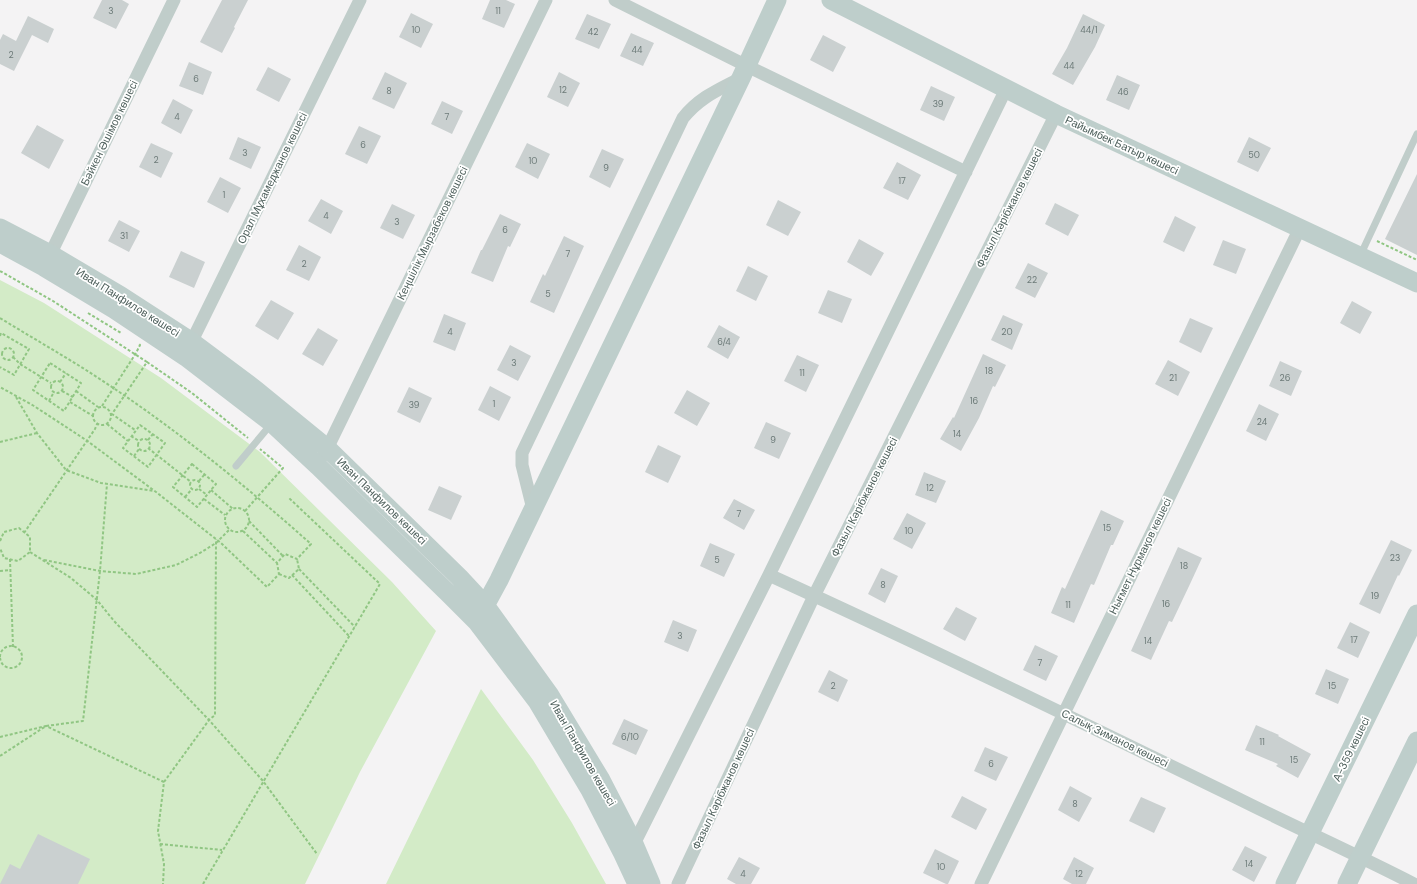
<svg xmlns="http://www.w3.org/2000/svg" width="1417" height="884" font-family="'DM Sans',sans-serif">
  <style>
    .green { fill: #d3ebc7 }
    .building { fill: #cad0d0 }
    .lines { fill: none; stroke-linecap: round; stroke-linejoin: round }
    .path { stroke: #90c683; stroke-width: 2; stroke-dasharray: 3 2; stroke-linecap: butt }
    .lane { stroke: #c0cdca; stroke-width: 7 }
    .street { stroke: #c0cdca; stroke-width: 13 }
    .secondary { stroke: #bececb; stroke-width: 19 }
    .labels { text-anchor: middle; dominant-baseline: central; stroke-width: 3.5; stroke-linejoin: round; paint-order: stroke }
    .number-label { font-size: 9px; fill: #6c7a78 }
    .street-label { font-size: 11px; fill: #4c5e5a; stroke: #fff }
  </style>
  <rect width="100%" height="100%" fill="#f4f3f4"/>
  <path class="green" d="M0 280 44 303 161 378 260 452 392 582 436 631 360 772 305 884H0Z
    M481 689 533 760 572 823 606 884H386Z"/>
  <path class="building" d="M102 0H122L129 4 116 29 93 18Z
    M222 0H248L234 27 235 28 222 53 200 42Z
    M490 0H506L515 4 504 28 482 19Z
    M411 13 433 24 421 48 399 37Z
    M587 14 611 24 599 49 575 39Z
    M1083 14 1105 25 1095 47 1073 85 1052 74 1067 48Z
    M28 16 54 29 48 43 32 35 14 71 0 64V40L3 34 16 41Z
    M631 33 654 43 643 66 620 56Z
    M823 35 846 47 833 72 810 60Z
    M189 62 212 72 203 95 179 86Z
    M268 67 291 79 279 102 256 90Z
    M385 72 407 83 394 109 372 99Z
    M559 72 580 83 568 107 547 97Z
    M1117 75 1140 85 1129 110 1106 100Z
    M931 86 955 97 944 121 920 110Z
    M173 99 193 110 181 134 161 123Z
    M442 101 463 111 452 134 431 124Z
    M37 125 64 140 49 169 21 153Z
    M359 126 381 136 367 164 345 154Z
    M238 137 261 147 251 169 229 159Z
    M1249 137 1271 148 1258 172 1237 162Z
    M151 143 173 153 161 178 139 167Z
    M527 143 550 154 538 179 515 167Z
    M602 149 624 159 610 188 589 177Z
    M897 162 921 175 908 200 883 188Z
    M1417 174V255L1385 239Z
    M220 177 241 188 228 213 207 202Z
    M321 199 343 211 331 234 308 221Z
    M778 200 801 212 788 236 766 225Z
    M1055 203 1079 215 1068 236 1045 224Z
    M392 204 415 215 403 239 380 228Z
    M500 214 521 224 510 247 508 246 493 282 471 273 481 250H482Z
    M1175 216 1196 227 1184 252 1163 242Z
    M119 220 140 231 129 252 108 241Z
    M564 236 584 246 554 313 530 302 543 274 545 276Z
    M859 239 884 253 871 276 847 262Z
    M1223 240 1246 249 1236 274 1213 265Z
    M299 245 321 257 309 281 286 270Z
    M181 251 205 262 194 288 169 277Z
    M1028 263 1048 273 1035 298 1015 288Z
    M748 266 768 276 756 301 736 291Z
    M828 290 852 299 842 323 818 313Z
    M271 300 294 313 278 340 255 326Z
    M1352 301 1372 312 1360 334 1340 323Z
    M444 314 466 323 455 351 433 342Z
    M1003 315 1023 324 1012 350 991 340Z
    M1190 318 1213 328 1201 353 1179 342Z
    M719 325 740 337 728 359 707 347Z
    M318 328 338 340 323 366 302 354Z
    M510 345 531 356 518 381 497 370Z
    M983 354 1006 365 995 387 993 386 979 418 961 451 940 439 953 417 954 418Z
    M797 355 819 365 806 392 784 381Z
    M1168 360 1190 372 1178 396 1155 384Z
    M1280 361 1302 371 1291 396 1269 386Z
    M490 386 511 397 499 421 478 410Z
    M409 387 432 398 420 423 397 412Z
    M687 390 710 403 697 426 674 413Z
    M1259 404 1279 414 1266 441 1246 431Z
    M766 422 791 433 779 459 754 448Z
    M658 445 681 456 668 483 645 472Z
    M924 472 946 481 936 503 915 495Z
    M439 486 462 496 451 520 428 510Z
    M734 499 755 510 744 530 723 518Z
    M1101 510 1124 521 1113 545H1111L1094 585 1091 584 1074 623 1051 613 1062 587 1065 589Z
    M907 513 926 523 912 549 893 539Z
    M1391 540 1412 550 1399 576 1398 575 1380 614 1359 604Z
    M710 543 735 554 724 577 700 566Z
    M1178 547 1202 558 1190 584 1172 622 1169 621 1151 660 1131 651Z
    M881 568 898 576 885 603 868 594Z
    M956 607 977 618 965 641 943 629Z
    M673 620 697 630 688 652 664 642Z
    M1350 622 1370 632 1358 658 1337 648Z
    M1035 645 1058 656 1046 681 1023 670Z
    M1326 669 1349 679 1338 704 1315 694Z
    M829 670 848 680 838 702 818 692Z
    M624 719 648 730 636 755 612 744Z
    M1256 725 1279 735 1278 736 1311 754 1298 778 1276 766 1278 764 1245 750Z
    M985 747 1008 757 996 781 974 771Z
    M1070 786 1092 798 1079 822 1058 810Z
    M962 796 987 809 976 830 951 817Z
    M1141 797 1166 808 1154 833 1129 821Z
    M38 834 90 859 78 884H0L10 864 20 869Z
    M1245 846 1267 857 1254 882 1232 870Z
    M935 849 959 861 948 884H946L923 873Z
    M739 857 760 868 751 884H736L727 879Z
    M1074 857 1094 868 1086 884H1072L1063 879Z"/>
  <g class="lines">
    <path class="path" d="M1377 241 1417 260
      M0 271 53 301 147 362 112 414 135 430
      M88 313 121 333
      M0 318C26 334 52 349 78 365 161 417 238 479 311 544L297 559 285 554 277 563 279 574 267 587 221 543 156 492 86 440 34 406 0 387
      M0 336 1 333 29 349 14 375 0 367
      M2 354a6 6 0 1 1 12 0a6 6 0 1 1-12 0Z
      M13 357 20 364 51 383
      M147 362 192 393 248 438
      M50 363 81 383 64 411 33 390Z
      M51 387a6 6 0 1 1 12 0a6 6 0 1 1-12 0Z
      M60 382 66 373
      M62 391 73 397
      M76 391 98 407
      M16 397 37 433 66 470 101 483 154 491
      M49 401 54 392
      M70 402 93 416
      M102 406 136 353 140 345 139 344
      M93 416a9 9 0 1 1 18 0a9 9 0 1 1-18 0Z
      M107 424 128 441
      M140 425 165 443 148 467 123 448Z
      M131 436 139 441
      M138 445a6 6 0 1 1 12 0a6 6 0 1 1-12 0Z
      M148 440 153 434
      M0 442 37 433
      M148 448 191 482
      M134 456 139 449
      M192 464 216 484 197 507 173 487Z
      M190 485a5 5 0 1 1 10 0a5 5 0 1 1-10 0Z
      M199 481 205 474
      M199 489 207 495
      M211 490 233 509
      M185 497 192 489
      M204 499 225 515
      M225 520a12 12 0 1 1 24 0a12 12 0 1 1-24 0Z
      M245 511 283 468 260 449
      M249 521 283 556
      M243 531 277 563
      M24 533 95 429 97 424
      M0 541 4 532 19 528 30 537V552L18 561 4 558 0 548
      M30 552 71 578 97 600 114 621 209 720 263 781 317 854
      M10 559 13 647
      M44 560 100 571 136 574 176 565 200 553 216 543 229 530
      M299 569 355 627
      M0 571 11 570
      M279 574 289 578 299 569 297 559
      M292 575 349 636
      M0 657a11 11 0 1 1 22 0a11 11 0 1 1-22 0Z
      M0 737 46 726 164 782 158 831 164 864 163 884
      M0 756 46 726 83 721 100 571 107 484
      M164 782 209 720 215 715 216 539
      M160 844 222 850
      M203 884 380 584 289 498"/>
    <path class="lane" d="M1360 256 1417 134
      M236 466 272 423"/>
    <path class="street" d="M615 0 747 66 966 172
      M47 261 174 0
      M188 349 360 0
      M324 455 546 0
      M533 509 522 465V453L683 118C700 97 718 90 741 78
      M769 575C927 647 1083 723 1239 799 1297 828 1356 854 1414 884
      M630 848 634 844 769 575 1006 89
      M678 884 814 596 1056 114
      M981 884 1300 228"/>
    <path class="secondary" d="M831 0 1056 114 1417 283
      M0 228 50 254 121 296 192 342 256 390 327 448 459 577 485 605 549 694 601 780 634 844 651 884
      M0 243 44 267 114 309 186 357 272 423 318 466 450 595 477 622 537 701 590 790 623 854 637 884
      M480 615 499 580 741 78 777 0
      M1285 884 1417 614
      M1347 884 1417 741"/>
  </g>
  <g class="labels">
    <g class="number-label">
      <text x="111" y="11">3</text>
      <text x="498" y="11">11</text>
      <text x="416" y="30">10</text>
      <text x="1089" y="30">44/1</text>
      <text x="593" y="32">42</text>
      <text x="637" y="50">44</text>
      <text x="11" y="55">2</text>
      <text x="1069" y="66">44</text>
      <text x="196" y="79">6</text>
      <text x="563" y="90">12</text>
      <text x="389" y="91">8</text>
      <text x="1123" y="92">46</text>
      <text x="938" y="104">39</text>
      <text x="177" y="117">4</text>
      <text x="447" y="117">7</text>
      <text x="363" y="145">6</text>
      <text x="245" y="153">3</text>
      <text x="1254" y="155">50</text>
      <text x="156" y="160">2</text>
      <text x="533" y="161">10</text>
      <text x="606" y="168">9</text>
      <text x="902" y="181">17</text>
      <text x="224" y="195">1</text>
      <text x="326" y="216">4</text>
      <text x="397" y="222">3</text>
      <text x="505" y="230">6</text>
      <text x="124" y="236">31</text>
      <text x="568" y="254">7</text>
      <text x="304" y="264">2</text>
      <text x="1032" y="280">22</text>
      <text x="548" y="294">5</text>
      <text x="450" y="332">4</text>
      <text x="1007" y="332">20</text>
      <text x="724" y="342">6/4</text>
      <text x="514" y="363">3</text>
      <text x="989" y="371">18</text>
      <text x="802" y="373">11</text>
      <text x="1173" y="378">21</text>
      <text x="1285" y="378">26</text>
      <text x="974" y="401">16</text>
      <text x="494" y="404">1</text>
      <text x="414" y="405">39</text>
      <text x="1262" y="422">24</text>
      <text x="957" y="434">14</text>
      <text x="773" y="440">9</text>
      <text x="930" y="488">12</text>
      <text x="739" y="514">7</text>
      <text x="1107" y="528">15</text>
      <text x="909" y="531">10</text>
      <text x="1395" y="558">23</text>
      <text x="717" y="560">5</text>
      <text x="1184" y="566">18</text>
      <text x="883" y="585">8</text>
      <text x="1375" y="596">19</text>
      <text x="1166" y="604">16</text>
      <text x="1068" y="605">11</text>
      <text x="680" y="636">3</text>
      <text x="1354" y="640">17</text>
      <text x="1148" y="641">14</text>
      <text x="1040" y="663">7</text>
      <text x="833" y="686">2</text>
      <text x="1332" y="686">15</text>
      <text x="630" y="737">6/10</text>
      <text x="1262" y="742">11</text>
      <text x="1294" y="760">15</text>
      <text x="991" y="764">6</text>
      <text x="1075" y="804">8</text>
      <text x="1249" y="864">14</text>
      <text x="941" y="867">10</text>
      <text x="743" y="874">4</text>
      <text x="1079" y="874">12</text>
    </g>
    <g class="street-label">
      <text transform="translate(109 133) rotate(-64)">Бәйкен Әшімов көшесі</text>
      <text transform="translate(1122 145) rotate(25)">Райымбек Батыр көшесі</text>
      <text transform="translate(272 178) rotate(-64)">Орал Мұхамеджанов көшесі</text>
      <text transform="translate(1009 208) rotate(-63)">Фазыл Кәрібжанов көшесі</text>
      <text transform="translate(432 233) rotate(-64)">Кеңшілік Мырзабеков көшесі</text>
      <text transform="translate(128 302) rotate(32)">Иван Панфилов көшесі</text>
      <text transform="translate(864 497) rotate(-63)">Фазыл Кәрібжанов көшесі</text>
      <text transform="translate(382 501) rotate(44)">Иван Панфилов көшесі</text>
      <text transform="translate(1140 556) rotate(-64)">Нығмет Нұрмақов көшесі</text>
      <text transform="translate(1115 738) rotate(26)">Салық Зиманов көшесі</text>
      <text transform="translate(1351 749) rotate(-64)">А-359 көшесі</text>
      <text transform="translate(583 753) rotate(60)">Иван Панфилов көшесі</text>
      <text transform="translate(723 789) rotate(-65)">Фазыл Кәрібжанов көшесі</text>
    </g>
  </g>
</svg>
